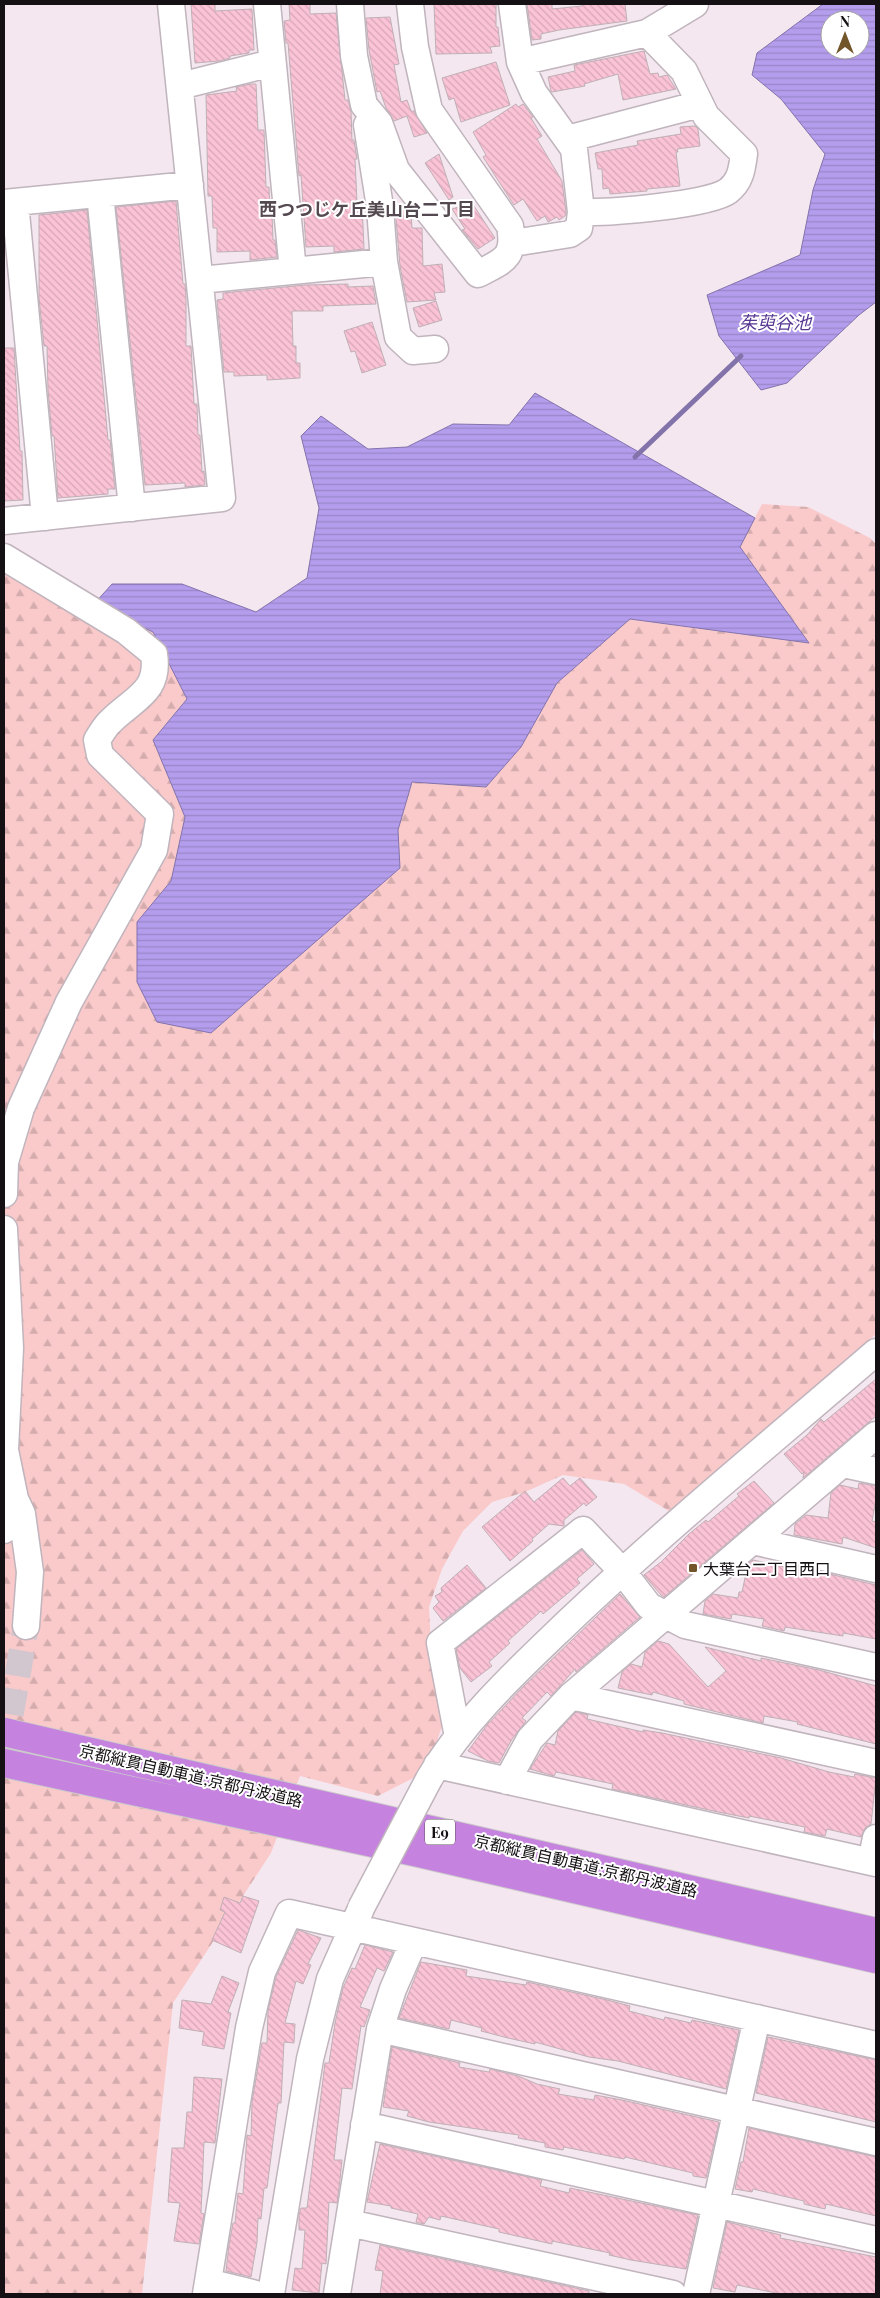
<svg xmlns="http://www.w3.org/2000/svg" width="880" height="2298" font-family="'Playfair Display','Noto Sans JP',serif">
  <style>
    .forest { fill: url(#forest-firs) }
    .water { fill: url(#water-rules); stroke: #8373ab; fill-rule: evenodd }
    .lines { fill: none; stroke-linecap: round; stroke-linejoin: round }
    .stream { stroke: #8373ab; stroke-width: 5 }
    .building { fill: url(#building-back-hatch); stroke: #bfb0b5 }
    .minor-tunnel { stroke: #d3c7cf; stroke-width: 26; stroke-dasharray: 26 13; stroke-linecap: butt }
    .minor-casing { stroke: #c0b4bd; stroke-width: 29 }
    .highway-casing { stroke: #cbcacb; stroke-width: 30 }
    .minor { stroke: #fff; stroke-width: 26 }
    .highway { stroke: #c682df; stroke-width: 28 }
    .minor-bridge-casing { stroke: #c0b4bd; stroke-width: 29; stroke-linecap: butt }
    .minor-bridge { stroke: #fff; stroke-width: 26 }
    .poi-dot { fill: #725629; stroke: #fff; stroke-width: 2 }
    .labels { text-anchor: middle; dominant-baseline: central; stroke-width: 4; stroke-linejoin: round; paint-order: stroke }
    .shield { fill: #fff; stroke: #5a585a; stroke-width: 1 }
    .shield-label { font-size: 15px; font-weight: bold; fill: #141013 }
    .poi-label { font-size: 16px; fill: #141013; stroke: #fff; text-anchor: start }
    .street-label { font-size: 16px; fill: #141013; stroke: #fff }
    .neighbourhood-label { font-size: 18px; font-weight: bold; fill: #544950; stroke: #fff }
    .water-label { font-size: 18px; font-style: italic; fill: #573792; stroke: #fff }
  </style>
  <defs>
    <pattern id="forest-firs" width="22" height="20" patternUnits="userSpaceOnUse" patternTransform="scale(1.25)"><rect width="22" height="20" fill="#facacb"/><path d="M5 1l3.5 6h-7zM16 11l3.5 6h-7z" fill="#d5acad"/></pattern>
    <pattern id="water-rules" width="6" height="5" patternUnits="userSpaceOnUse" patternTransform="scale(1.25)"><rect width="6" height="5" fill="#b39dec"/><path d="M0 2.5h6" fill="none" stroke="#9986ca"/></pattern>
    <pattern id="building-back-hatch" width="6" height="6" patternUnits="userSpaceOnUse" patternTransform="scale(1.25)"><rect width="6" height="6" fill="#fbc3d6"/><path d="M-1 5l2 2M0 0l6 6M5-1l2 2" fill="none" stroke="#d6a6b7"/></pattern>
  </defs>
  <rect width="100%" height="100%" fill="#f5e7f0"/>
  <path class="forest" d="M762 504 808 507 870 538 876 544V1011L873 1037 876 1044V1334L669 1511 624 1484 563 1475 525 1492 492 1502 463 1531 442 1569 429 1607 431 1647 443 1723 427 1771 378 1796 300 1776 271 1853 173 2003 142 2294H4V562L153 632 187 699 153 740 185 817 171 881 137 922 211 1033 400 868 398 830 412 782 486 787 521 747 557 683 630 619 809 643 740 547Z"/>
  <path class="water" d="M823 4H876V302L859 315 787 383 761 390 719 336 707 295 800 255 813 190 825 154 781 99 752 75 757 53ZM830 20H860V50H830Z
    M535 393 755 518 740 547 809 643 630 619 557 683 521 747 486 787 412 782 398 830 400 868 211 1033 157 1022 137 982V922L171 881 185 817 153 740 187 699 153 632 94 604 112 584H182L256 612 307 578 319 508 301 436 321 416 368 449 407 447 453 424 509 425Z"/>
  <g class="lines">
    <path class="stream" d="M635 457 741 356"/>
  </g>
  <path class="building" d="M191 4H215V11L252 9 254 50H249V53L230 56V58L219 61 195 63Z
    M289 4H310V14L336 13 345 100H348L351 111 352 140H354L357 159H355L357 203H362L364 249 334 252V246L306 247 301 175 299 176 288 43H286L284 21 290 20Z
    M434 4H496V27H498L500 46 490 47 492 53 436 54Z
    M527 4H552V9L582 6V4H625L627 21 559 30 541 34V39L532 40Z
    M390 17 399 64 394 65 401 102 407 100 411 111H414L427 133 414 137 407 116 394 121 386 108 380 91 377 92 369 50 366 18Z
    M644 51 650 74 658 73 659 77 667 75 676 89 623 100 618 74 584 84 585 86 552 92 551 91 548 77 575 71 574 65Z
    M496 62 510 105 461 122 454 98 449 100 442 78Z
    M251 84H256L258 130H264L266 187H269L270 214H272L273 240H275L277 257 250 260V251L217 252V228H213L212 196H208L206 95 237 91 236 87Z
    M516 104 518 107 523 104 533 117 531 118 542 136 537 139 562 181 566 212 565 216 559 220 557 217 548 222 545 216 537 221 523 199 514 205 483 157 486 155 473 132Z
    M695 126 698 129 700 146 677 149 678 152H676L680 186 647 189V191L610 194 609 188 603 189 602 169H598L595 153 638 145 637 141 681 134 680 127Z
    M439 154 453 197 449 200 425 163Z
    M176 201 183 284H185L186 298V346H191L194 404H197L198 435H200L202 472 204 471 205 485 185 487V483L145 485 116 207Z
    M472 203 495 238 478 249 462 230 465 229 452 209Z
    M395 207H406L411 213 412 228H422L423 266 442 264 445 292 434 293 436 300 407 302 400 266Z
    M87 210 108 440H110L115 489H108V494L58 498 54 436H52L48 390 47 346H44L39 298V215Z
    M348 284V287L373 286 376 304 323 306V311H292L293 346H296V363H300V378L267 380V375L234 376V372H224L217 300 223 299V293L305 285Z
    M436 301 442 320 419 327 413 308Z
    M372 322 386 365 362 373 355 351 351 352 344 331Z
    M4 348H14L20 451H22L23 500 4 501Z
    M876 1379V1416L803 1478 804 1472 802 1474 784 1454 807 1435 821 1419 824 1422Z
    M563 1478 570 1486 580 1478 597 1497 586 1506 584 1503 564 1520V1526L549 1524 532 1539 533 1541 510 1561 482 1527 525 1491 534 1502Z
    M754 1481 774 1503 664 1597 661 1595 644 1575 661 1562 689 1534 706 1520 708 1522 739 1496 737 1494Z
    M859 1483 876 1486V1500L872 1521 876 1522V1548L843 1537 842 1544 794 1535 795 1524 806 1515 828 1518 831 1493 840 1485 858 1489Z
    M582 1550 594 1564 577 1579 580 1583 543 1614 541 1611 508 1641 510 1643 489 1662 492 1666 471 1682 460 1668 456 1649Z
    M753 1560 790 1568 791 1565 876 1585V1639L843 1633V1636L785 1627 784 1631 762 1626 764 1619 732 1614 731 1619 703 1614 705 1601 713 1594 738 1598 739 1592H742L748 1564Z
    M467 1565 486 1588 443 1621 433 1608 439 1602 435 1596 442 1592 441 1588Z
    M620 1594 640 1617 576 1672 575 1669 551 1696 547 1692 522 1718 526 1721 512 1739 499 1763 488 1761 468 1751 487 1725 523 1687Z
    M658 1641 669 1644 708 1687 726 1671 705 1647 761 1661V1658L819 1670 876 1686V1744L797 1724 798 1722 764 1716 763 1723 684 1704V1701L653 1692 652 1695 618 1688 622 1672 631 1664 642 1667 645 1652Z
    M576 1712 588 1715 587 1719 643 1732V1730L662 1733 781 1758 829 1772 854 1777 855 1774 876 1778 871 1824 865 1828 861 1837 827 1829 825 1836 804 1832 805 1827 749 1816V1818L723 1813 612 1789 613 1784 556 1772 554 1776 530 1769 547 1743 555 1745 558 1731Z
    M243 1896 259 1901 241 1953 212 1940 225 1912 220 1910 224 1897 240 1903Z
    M298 1930 321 1938 308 1964 311 1965 303 1984 296 1981 285 2023 295 2024 294 2043 284 2042 281 2103H278L267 2188H264L261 2219 258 2218 257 2242 251 2277 226 2271 229 2245 233 2223H235L238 2193 243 2194 247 2135 251 2136 252 2102 262 2043H267L268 2011 276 1977Z
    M365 1945 393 1952 384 1971 377 1968 360 2007 370 2010 364 2027 361 2026 352 2089 342 2088 334 2160H342L340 2180 337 2203 329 2202 326 2264 322 2263 319 2293 292 2290 295 2268 302 2269 305 2230H299V2215L301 2208H307L325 2063H329L335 2023 343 1988 352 1968 355 1969Z
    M421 1962 467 1970 466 1976 526 1985 527 1982 607 2000 630 2006 629 2011 664 2020 665 2017 691 2023 692 2020 739 2030 726 2089 618 2061 589 2057 535 2042V2044L508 2038 481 2031 482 2028 451 2020 449 2029 399 2018Z
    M222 1976 239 1983 228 2012 231 2013 224 2049 202 2045 204 2032 179 2028 182 2000 211 2004Z
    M768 2037 876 2060V2122L756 2093Z
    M392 2047 460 2063 459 2067 489 2072 490 2069 518 2076 537 2084 560 2089 558 2094 594 2100 595 2095 622 2100 719 2122 706 2178 693 2176V2173L625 2157 624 2159 564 2147 563 2150 545 2147V2143L518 2138 519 2135 429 2122 407 2116 409 2111 383 2107Z
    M194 2077 222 2079 215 2143 204 2142 201 2213 204 2214 199 2244 174 2241 180 2203 168 2202 172 2148H184L187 2112H192Z
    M749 2128 876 2157V2216L826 2204 825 2209 804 2204V2201L753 2189 752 2192 735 2189 741 2162H743Z
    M380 2144 542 2180 540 2186 569 2193 570 2188 698 2215 686 2269 631 2260 609 2255 610 2253 552 2241V2244L499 2232V2229L441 2216 440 2220 429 2217 424 2224 416 2222 418 2214 391 2208V2206L367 2202Z
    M727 2222 781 2235 780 2238 876 2257V2294H781L737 2285 735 2292 713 2288Z
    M380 2245 589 2291V2294H380L383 2271 375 2270Z"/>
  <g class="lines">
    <path class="minor-tunnel" d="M4 1753 26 1626"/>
    <defs>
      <path id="minor" d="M267 4 293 271
        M350 4 354 56 364 105 379 123 396 170 478 274C503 261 516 258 510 226L429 110 415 47 410 4
        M512 4 520 62 534 93 574 149 581 212 579 228 570 234 513 243
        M520 62 647 33 695 4
        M180 86 272 63
        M367 125 380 207 384 262 398 337 413 351 435 349
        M567 139 700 104
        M100 194 132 508
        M15 202 45 517
        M4 203 190 185
        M581 212C608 213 709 205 728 191 741 181 742 168 744 154L706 116 684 71 647 33
        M200 280 384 262
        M4 521 222 498 171 4
        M4 557 126 631 154 654C160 692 134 698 111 721 105 726 101 734 97 740L100 755 160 814 154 850 69 1002 21 1108 5 1162 4 1194
        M4 1229 10 1348 5 1450 15 1499 22 1514 30 1572 26 1626
        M843 1464 876 1471
        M4 1530 9 1504 15 1499
        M753 1541 876 1569
        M571 1696 876 1763
        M458 1737 440 1643 583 1530 622 1571 649 1606 685 1625 876 1667
        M437 1765 876 1863
        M429 1779C465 1718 519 1669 569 1621 668 1527 773 1441 876 1352
        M507 1781 530 1739 571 1696 876 1435
        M871 1862 876 1838
        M380 2029 876 2142
        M364 2125 876 2240
        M349 2223 673 2294
        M208 2282 256 2294
        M206 2294 249 2028 262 1972 289 1913 876 2045
        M271 2294 310 2059 330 1979 360 1911
        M337 2294 380 2029 393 1989 414 1941
        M696 2294 757 2018"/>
      <path id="highway" d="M4 1732 876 1932
        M4 1763 419 1853 876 1959"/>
    </defs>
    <use href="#minor" class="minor-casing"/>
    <use href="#highway" class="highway-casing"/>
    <use href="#minor" class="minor"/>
    <use href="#highway" class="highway"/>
    <defs>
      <path id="minor-bridge" d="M361 1908 429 1779"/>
    </defs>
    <use href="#minor-bridge" class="minor-bridge-casing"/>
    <use href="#minor-bridge" class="minor-bridge"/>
  </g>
  <rect class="poi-dot" x="688" y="1563" width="10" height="10" rx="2.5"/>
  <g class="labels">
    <rect class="shield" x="425" y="1819.5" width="30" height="25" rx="4"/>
    <g class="shield-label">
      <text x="440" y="1832">E9</text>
    </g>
    <g class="poi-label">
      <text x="703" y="1568">大葉台二丁目西口</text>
    </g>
    <g class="street-label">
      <text transform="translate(191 1775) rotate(13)">京都縦貫自動車道;京都丹波道路</text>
      <text transform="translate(586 1865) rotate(13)">京都縦貫自動車道;京都丹波道路</text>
    </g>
    <g class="neighbourhood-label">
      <text x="367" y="209">西つつじケ丘美山台二丁目</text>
    </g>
    <g class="water-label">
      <text x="775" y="322">茱萸谷池</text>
    </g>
  </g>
  <rect width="880" height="2298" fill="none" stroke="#141013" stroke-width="10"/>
  <g transform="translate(845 35)"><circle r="24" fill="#ffffff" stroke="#a19fa1"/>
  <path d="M0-4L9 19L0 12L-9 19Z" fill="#725629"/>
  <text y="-8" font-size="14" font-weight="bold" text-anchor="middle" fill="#141013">N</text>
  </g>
</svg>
